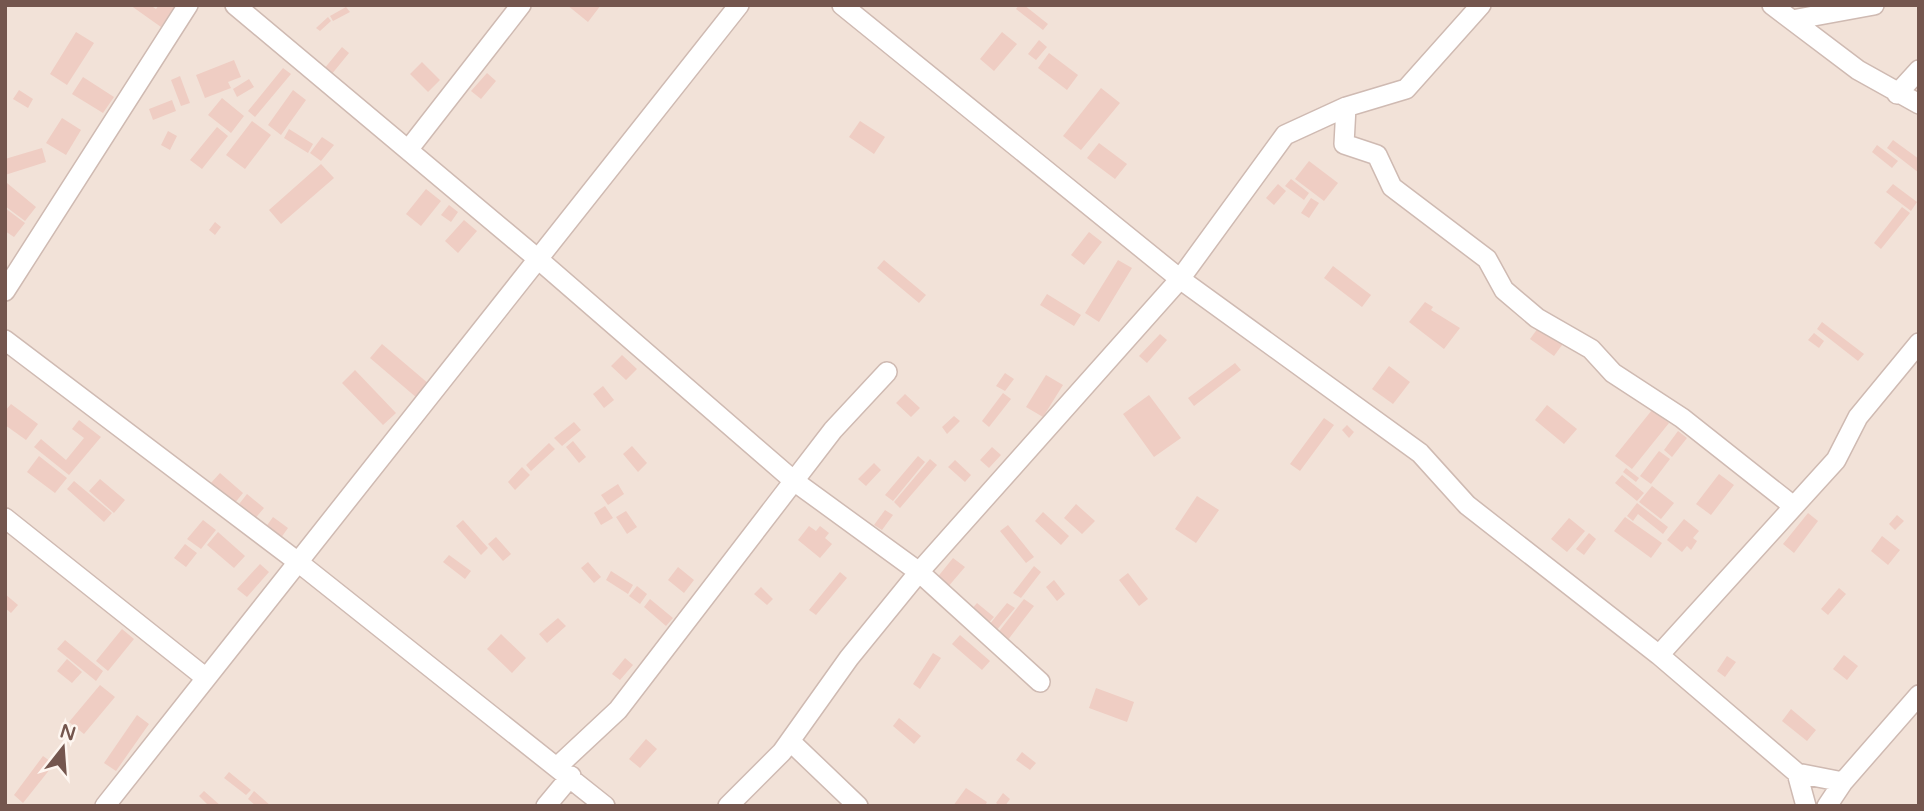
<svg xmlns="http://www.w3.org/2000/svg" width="1924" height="811" font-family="'Varela Round',sans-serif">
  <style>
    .residential { fill: #f2e2d8 }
    .building { fill: #efcdc3 }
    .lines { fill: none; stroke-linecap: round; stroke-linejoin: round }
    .minor-casing { stroke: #cfbab2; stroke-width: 22 }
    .minor { stroke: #fff; stroke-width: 19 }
  </style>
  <rect width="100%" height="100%" fill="#fbf1e9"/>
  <path class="residential" d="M5 5H1919V806H5Z"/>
  <path class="building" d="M130 5H150L156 9 159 5H176L161 27Z
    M567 5H601L588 22Z
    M1019 5H1024L1048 24 1043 30 1016 9Z
    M346 7 350 12 333 21 330 16Z
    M328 17 331 21 320 31 316 28Z
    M76 32 94 43 67 85 50 74Z
    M1002 32 1017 44 994 71 980 59Z
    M1039 40 1047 47 1036 60 1028 54Z
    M342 47 349 53 331 75 324 69Z
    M1049 53 1078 75 1067 90 1038 68Z
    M234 60 241 77 228 82 231 88 205 98 196 75Z
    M422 62 440 80 428 92 410 74Z
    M283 68 291 74 255 117 248 111Z
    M487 73 496 81 481 99 471 91Z
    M180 76 190 103 181 106 171 80Z
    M83 77 114 97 103 113 72 94Z
    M249 79 254 87 237 97 233 89Z
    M1101 88 1120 103 1081 150 1063 136Z
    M19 90 33 99 28 108 13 99Z
    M293 90 306 100 281 135 268 125Z
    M222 98 244 116 231 133 208 115Z
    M172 100 176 111 153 120 149 109Z
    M62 118 81 130 66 155 46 143Z
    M252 121 271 135 245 169 226 155Z
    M860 121 885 137 874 154 849 137Z
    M217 127 228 136 202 169 190 160Z
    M289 129 313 144 308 153 284 138Z
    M168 131 177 136 170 150 161 145Z
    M322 137 334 145 321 161 310 153Z
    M1893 140 1919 159V173L1887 148Z
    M1099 143 1127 164 1115 179 1087 158Z
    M1877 145 1898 161 1892 168 1872 152Z
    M42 148 46 162 5 175V159Z
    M1309 161 1338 183 1324 201 1295 179Z
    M321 164 334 178 281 224 269 210Z
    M1291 179 1309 193 1304 200 1285 186Z
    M7 183 36 207 25 221 5 206Z
    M1278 184 1286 191 1274 205 1266 198Z
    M1893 184 1917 202 1911 211 1886 192Z
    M426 189 441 201 421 226 406 214Z
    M1311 198 1319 203 1309 218 1301 213Z
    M449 205 458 212 451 222 441 215Z
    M1902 207 1910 213 1881 249 1874 243Z
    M5 208 25 223 14 237 5 231Z
    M464 220 477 231 458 253 445 241Z
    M215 222 221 227 215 235 209 230Z
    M1089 232 1102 242 1084 265 1071 255Z
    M884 260 926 295 919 303 877 268Z
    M1118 260 1132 268 1099 322 1085 313Z
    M1333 266 1371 295 1362 307 1324 278Z
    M1047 294 1081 315 1074 326 1040 305Z
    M1425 302 1433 307 1431 310 1460 328 1444 349 1409 322Z
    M1822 322 1864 354 1858 361 1817 329Z
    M1541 324 1565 341 1554 356 1530 339Z
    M1814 333 1824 341 1819 348 1808 340Z
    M1160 334 1167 340 1147 363 1139 356Z
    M382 344 429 384 417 398 370 358Z
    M622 355 637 369 626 380 611 366Z
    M1235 363 1241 370 1194 406 1188 398Z
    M1389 366 1410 382 1393 404 1372 389Z
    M355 370 396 413 383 425 342 383Z
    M1005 373 1014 379 1005 391 996 386Z
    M1046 375 1063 385 1043 417 1026 407Z
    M603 386 614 400 604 408 593 394Z
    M1003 393 1011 399 989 427 982 421Z
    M905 394 920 408 911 417 896 403Z
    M1149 395 1181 438 1154 457 1123 414Z
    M11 404 38 424 26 440 5 425V411Z
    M1547 405 1577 429 1564 444 1535 420Z
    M1652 410 1669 423 1632 469 1615 456Z
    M954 416 960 421 947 434 942 427Z
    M1324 418 1334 425 1300 471 1290 464Z
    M79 420 101 437 69 475 34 447 41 439 66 460 84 438 72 429Z
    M574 422 581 430 562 446 554 438Z
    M1347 425 1354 432 1349 438 1342 430Z
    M1678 431 1687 438 1672 457 1664 450Z
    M573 441 586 457 579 463 566 447Z
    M549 443 555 449 531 471 526 465Z
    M632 446 647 463 638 472 623 454Z
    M992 447 1001 455 989 468 980 460Z
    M1659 451 1670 459 1651 484 1640 476Z
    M39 456 67 478 55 493 27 472Z
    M918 456 925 462 893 501 885 495Z
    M930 459 937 465 900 508 894 502Z
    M955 460 971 475 965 482 948 467Z
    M874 463 881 470 866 486 858 479Z
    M522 467 530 475 515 490 508 482Z
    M1626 468 1639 478 1636 482 1623 472Z
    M220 473 243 493 234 504 210 484Z
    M1719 474 1734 485 1711 515 1696 504Z
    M1622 475 1644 493 1637 501 1615 483Z
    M100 479 125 500 114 513 89 491Z
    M74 481 112 513 104 522 67 489Z
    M618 484 624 494 608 505 601 495Z
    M1652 486 1674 503 1661 519 1639 502Z
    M247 494 264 508 253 521 236 508Z
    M1197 496 1219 510 1196 543 1175 529Z
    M1637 503 1668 527 1663 534 1638 514 1633 521 1627 516Z
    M1076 504 1095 521 1082 534 1064 518Z
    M605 506 613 518 601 525 594 513Z
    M885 510 893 515 882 530 874 525Z
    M626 511 637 527 627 534 616 517Z
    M1043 512 1069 536 1061 545 1035 521Z
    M1808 513 1818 521 1794 553 1783 544Z
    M1897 515 1904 521 1895 530 1889 524Z
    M273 517 288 528 278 542 263 531Z
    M1625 517 1662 543 1651 558 1614 531Z
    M1569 518 1585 531 1567 552 1551 539Z
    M1684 519 1699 531 1693 538 1697 541 1691 550 1687 546 1682 552 1667 540Z
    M203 520 216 530 201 549 187 539Z
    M463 520 488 548 481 555 456 526Z
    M1008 525 1034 557 1026 563 1000 531Z
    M809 526 816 531 820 526 829 533 825 538 832 544 820 558 798 540Z
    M218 532 245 556 234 568 207 545Z
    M1589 533 1596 539 1584 555 1576 549Z
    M1882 536 1900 550 1888 565 1871 551Z
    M496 537 511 554 503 561 488 544Z
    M185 544 197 553 186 567 174 558Z
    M449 555 471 571 465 579 443 562Z
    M953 558 965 567 947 588 936 579Z
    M588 562 601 577 594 583 581 568Z
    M260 564 269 572 247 597 237 589Z
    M1034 566 1041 572 1021 598 1013 593Z
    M678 567 694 580 684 593 668 580Z
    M611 571 633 585 628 594 606 580Z
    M840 572 847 578 816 615 809 610Z
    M1128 573 1148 599 1139 606 1119 580Z
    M1054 580 1065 594 1057 601 1046 587Z
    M637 586 647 594 640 604 629 596Z
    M761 587 773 599 767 605 754 594Z
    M1839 588 1846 594 1828 615 1821 609Z
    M5 594 18 605 11 613 5 608Z
    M650 599 673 618 666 626 644 607Z
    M1024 599 1034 606 1007 641 997 634Z
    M977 603 994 617 987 625 970 611Z
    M1007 603 1015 608 996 631 989 625Z
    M558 618 566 626 547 643 539 634Z
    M122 629 134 639 108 671 96 661Z
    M501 634 526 658 512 673 487 649Z
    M960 635 990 661 982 670 952 644Z
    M65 640 103 671 96 681 57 649Z
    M933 653 941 658 920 689 913 684Z
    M1844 655 1858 666 1847 680 1833 669Z
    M1727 656 1736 662 1725 677 1717 671Z
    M625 658 633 665 620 680 612 674Z
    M67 659 82 672 72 683 57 671Z
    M100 685 115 697 84 734 69 722Z
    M1096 688 1134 702 1127 722 1089 708Z
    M1791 709 1816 730 1807 741 1782 721Z
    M137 715 149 724 116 771 104 763Z
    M899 718 921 736 914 744 893 726Z
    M646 739 657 749 640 768 629 759Z
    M1022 752 1036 763 1030 770 1016 760Z
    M43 756 54 764 23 803 14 795Z
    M229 772 251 790 246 795 224 778Z
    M966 788 987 802 985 806H953Z
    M204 791 221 806H209L199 796Z
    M254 791 271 806H256L248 799Z
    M1003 793 1010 799 1005 806H1000L996 803Z"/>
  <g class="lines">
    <defs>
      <path id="minor" d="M235 5 538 259 794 481 919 572 1040 682
        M842 5 1180 279 1420 453 1467 505 1659 655 1797 773 1843 782
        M1772 5 1858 70 1919 104
        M1792 20 1874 5
        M1897 94 1919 70
        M1346 107 1344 144 1377 155 1392 187 1487 259 1504 290 1537 318 1591 349 1613 373 1682 418 1792 505
        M408 150 521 5
        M5 291 188 5
        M5 340 298 562 605 806
        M5 518 206 678
        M1659 655 1836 460 1858 417 1919 343
        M790 741 858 806
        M558 766 618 710 833 430 887 372
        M1797 773 1806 806
        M105 806 739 5
        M546 806 571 776
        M728 806 782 752 849 658 919 572 1180 279 1285 135 1346 107 1406 89 1481 5
        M1827 806 1843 782 1919 695"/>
    </defs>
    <use href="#minor" class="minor-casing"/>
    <use href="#minor" class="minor"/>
  </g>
  <rect width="1924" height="811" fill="none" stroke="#74564e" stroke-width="14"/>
  <g transform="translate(63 748) rotate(17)" stroke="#fef6f0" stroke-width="5" paint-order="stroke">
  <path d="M0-5L12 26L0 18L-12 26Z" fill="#74564e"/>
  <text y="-10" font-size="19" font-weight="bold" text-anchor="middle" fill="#74564e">N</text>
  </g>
</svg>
